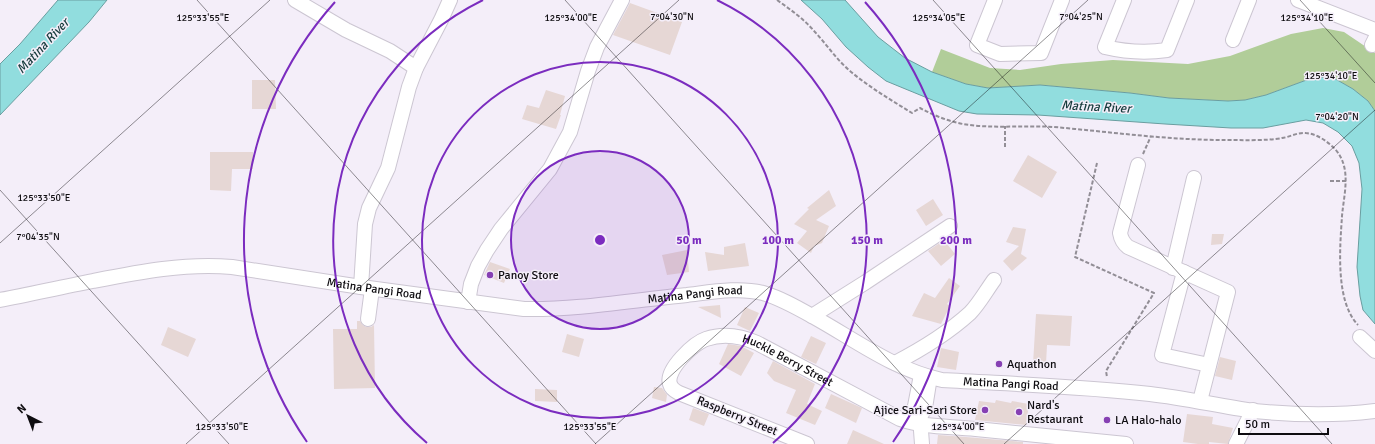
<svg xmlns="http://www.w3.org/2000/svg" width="1375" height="444" font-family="Signika,sans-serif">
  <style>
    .forest { fill: #b1cd99 }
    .water { fill: #91ddde; stroke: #6a9ea0 }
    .building { fill: #e6d7d5 }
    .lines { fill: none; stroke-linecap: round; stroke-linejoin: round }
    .minor-casing { stroke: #ccc6d2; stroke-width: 16 }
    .path { stroke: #928e96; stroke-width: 2; stroke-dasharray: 4 2; stroke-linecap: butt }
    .minor { stroke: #fff; stroke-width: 14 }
    .ticks { fill: none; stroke: #0e0c10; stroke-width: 1; stroke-opacity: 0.45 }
    .ring { fill: none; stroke: #7b2cbf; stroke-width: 2 }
    .poi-dot { fill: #8640b3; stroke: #f4eef9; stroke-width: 1.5 }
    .labels { text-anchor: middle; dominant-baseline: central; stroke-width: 3; stroke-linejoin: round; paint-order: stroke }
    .poi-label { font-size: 12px; fill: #0e0c10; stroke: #f4eef9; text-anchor: start }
    .street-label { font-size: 12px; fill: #0e0c10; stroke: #f4eef9 }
    .water-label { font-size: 13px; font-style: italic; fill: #173c3d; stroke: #f4eef9 }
    .ticks-label { font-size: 10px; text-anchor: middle; fill: #0e0c10; stroke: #f4eef9; stroke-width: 3; stroke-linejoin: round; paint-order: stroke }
    .centre { fill: #7b2cbf; stroke: #f4eef9; stroke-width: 2 }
    .ring-label { font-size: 12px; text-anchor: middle; font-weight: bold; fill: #7b2cbf; stroke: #f4eef9; stroke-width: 3; stroke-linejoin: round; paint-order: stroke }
  </style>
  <rect width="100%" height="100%" fill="#f4eef9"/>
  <path class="forest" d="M1323 28 1344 32 1375 53V111L1368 101 1353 89 1332 77 1312 78 1266 95 1245 100 1228 101 1169 98 1130 93 1040 85 988 88 966 84 932 72 941 49 990 68 1020 70 1061 64 1113 60 1188 64 1230 56 1291 34Z"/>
  <path class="water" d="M58 0H107L89 22 0 115V64L20 44Z
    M801 0H845L878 37 905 58 932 72 966 84 988 88 1040 85 1130 93 1169 98 1228 101 1245 100 1266 95 1312 78 1332 77 1353 89 1368 101 1375 111V324L1363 310 1360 296 1357 267 1362 189 1359 163 1352 146 1338 132 1323 123 1306 120 1263 128H1231L1165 124 1038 115 977 114 959 111 886 81 868 67 846 47 822 19Z"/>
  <path class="building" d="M630 3 682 22 670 55 613 35Z
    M252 80H275L276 109H252Z
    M546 90 565 96 560 115H561L556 129 522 119 527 105 539 108Z
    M210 152H253V169H232L231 191 210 190Z
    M1028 155 1057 172 1042 198 1013 181Z
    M829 190 836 206 816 220 829 226 822 243 814 246 811 253 797 243 807 231 794 224 809 209 807 208Z
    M933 199 943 215 926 226 916 210Z
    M1013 227 1026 229 1021 254 1027 258 1012 271 1003 261 1019 246 1006 242Z
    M1212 234H1224L1222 244 1211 245Z
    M944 240 955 254 941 266 928 251Z
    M745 243 749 266 708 271 705 252 724 255V247Z
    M687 250 689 272 667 275 662 255Z
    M490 262 510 269 504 283 484 275Z
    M949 278 960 286 947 304 950 306 941 324 912 316 924 293 935 298Z
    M720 305 721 318 698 307Z
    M745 307 759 313 750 331 737 325Z
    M1036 314 1072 316 1070 346 1047 345 1046 364H1033Z
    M357 321H360L363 325 366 327H371L374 325 375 388 334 389 333 329H357Z
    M168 327 196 339 188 357 161 345Z
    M567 334 584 339 579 357 562 352Z
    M811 336 826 343 816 364 801 357Z
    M728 344 741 346 754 353 741 376 719 364Z
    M941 348 959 352 956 370 937 367Z
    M1220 357 1236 361 1232 380 1215 376Z
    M773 361 815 384 807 404 822 411 815 425 786 413 796 390 774 381 767 373Z
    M654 387 662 388 667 395 666 402 652 398Z
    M535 389 557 390V402L535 401Z
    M831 394 862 408 856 423 825 408Z
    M996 400 1011 403 1012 401 1029 404 1026 425 975 420 979 401 995 403Z
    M693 408 709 414 704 426 689 420Z
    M1187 414 1213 417 1212 424 1233 428 1228 444 1209 442V444H1198L1183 442Z
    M853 430 884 444H847Z
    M938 435 966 437 1023 442V444H937Z"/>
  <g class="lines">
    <defs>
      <g id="minor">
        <path d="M295 0 346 30 390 51 416 68"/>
        <path d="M995 0 977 45 1000 54 1041 53 1062 0"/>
        <path d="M1124 0 1105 47C1126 52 1147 53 1167 50L1187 0"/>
        <path d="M1298 0 1375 30"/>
        <path d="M1233 40 1249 0"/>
        <path d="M1372 45 1375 39"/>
        <path d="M1138 165 1120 233C1121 239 1123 243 1128 247L1228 292 1200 401"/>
        <path d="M1173 268 1194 178"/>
        <path d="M1184 272 1162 355 1209 365"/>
        <path d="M361 287 365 224 369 208 388 168 409 87 416 68 441 20 450 0"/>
        <path id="s1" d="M0 300C31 294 62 287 93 281 139 272 184 263 232 267L361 287 524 309C579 310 633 300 687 295 712 292 739 287 763 293 780 298 796 307 812 316 854 339 894 370 942 380 1011 384 1081 386 1150 394 1185 398 1219 406 1254 411 1295 415 1335 416 1375 411"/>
        <path d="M468 302 471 284 478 266 487 250 501 229 550 169 570 132 588 71 597 47 622 0"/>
        <path d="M812 316 866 282 950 226"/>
        <path d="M368 319 372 289"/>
        <path d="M1360 337 1375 351"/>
        <path d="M895 363C922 349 948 333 970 313 979 304 986 291 994 280"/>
        <path d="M921 375 915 406 920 417 922 444"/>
        <path d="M920 417 925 408 930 377"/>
        <path id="s2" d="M807 444 679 393C675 391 671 388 670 384 665 370 694 343 706 339 724 333 741 336 757 343L900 419C925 428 950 426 976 429 1026 434 1076 439 1126 444"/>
        <path d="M1236 444 1253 410"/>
      </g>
    </defs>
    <use href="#minor" class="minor-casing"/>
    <path class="path" d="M777 0C791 10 804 19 815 32 827 45 837 60 850 71 869 87 891 100 912 113L920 108C933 115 947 121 963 124 992 129 1024 125 1054 127 1111 132 1168 140 1224 140 1240 140 1268 141 1282 138 1290 137 1298 132 1306 133 1317 134 1327 141 1335 149 1352 168 1344 193 1342 216 1340 247 1335 301 1358 325
      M1005 147V126
      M1143 154 1151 136
      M1097 163 1075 257 1154 293 1106 371 1107 377
      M1330 181H1346"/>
    <use href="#minor" class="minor"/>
  </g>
  <path class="ticks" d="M197 0 596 444M565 0 964 444M933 0 1332 444M1300 0 1375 83M0 190 229 444M0 243 270 0M186 444 679 0M595 444 1088 0M1004 444 1375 110"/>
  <circle cx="600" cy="240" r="89" fill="#7b2cbf" fill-opacity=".12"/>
  <g class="ring">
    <circle cx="600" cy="240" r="89"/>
    <circle cx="600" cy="240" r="178"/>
    <path d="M427 443A267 267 0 0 1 483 0M717 0A267 267 0 0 1 773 443"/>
    <path d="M307 442A356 356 0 0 1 335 2M865 2A356 356 0 0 1 893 442"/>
  </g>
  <g class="poi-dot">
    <circle cx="490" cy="275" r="4"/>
    <circle cx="999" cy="364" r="4"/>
    <circle cx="985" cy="410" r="4"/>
    <circle cx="1019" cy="412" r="4"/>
    <circle cx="1107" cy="420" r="4"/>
  </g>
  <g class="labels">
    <g class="poi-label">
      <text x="498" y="275">Panoy Store</text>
      <text x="1007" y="364">Aquathon</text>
      <text x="1027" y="405">Nard's<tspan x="1027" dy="14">Restaurant</tspan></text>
      <text x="977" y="410" text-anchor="end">Ajice Sari-Sari Store</text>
      <text x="1115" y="420">LA Halo-halo</text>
    </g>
    <g class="street-label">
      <text stroke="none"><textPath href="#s1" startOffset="379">Matina Pangi Road</textPath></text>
      <text stroke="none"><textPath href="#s1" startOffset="702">Matina Pangi Road</textPath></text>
      <text stroke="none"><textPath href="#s2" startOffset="299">Huckle Berry Street</textPath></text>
      <text stroke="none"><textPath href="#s1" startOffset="1039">Matina Pangi Road</textPath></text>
      <text transform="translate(737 416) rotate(22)">Raspberry Street</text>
    </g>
    <g class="water-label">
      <text transform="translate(43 46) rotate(-47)">Matina River</text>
      <text transform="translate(1096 107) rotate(3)">Matina River</text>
    </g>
  </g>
  <g class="ticks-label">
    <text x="672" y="20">7°04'30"N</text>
    <text x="1081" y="20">7°04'25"N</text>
    <text x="203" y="21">125°33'55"E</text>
    <text x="571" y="21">125°34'00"E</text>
    <text x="1307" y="21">125°34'10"E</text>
    <text x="939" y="21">125°34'05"E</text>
    <text x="1331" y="79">125°34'10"E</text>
    <text x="1337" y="120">7°04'20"N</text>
    <text x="44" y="201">125°33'50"E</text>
    <text x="38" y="240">7°04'35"N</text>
    <text x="222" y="430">125°33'50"E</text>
    <text x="590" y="430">125°33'55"E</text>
    <text x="958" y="430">125°34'00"E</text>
  </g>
  <circle cx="600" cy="240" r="6" class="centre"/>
  <g class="ring-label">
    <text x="689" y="244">50 m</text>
    <text x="778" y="244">100 m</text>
    <text x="867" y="244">150 m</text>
    <text x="956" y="244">200 m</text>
  </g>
  <g transform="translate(28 416) rotate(318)" stroke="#f4eef9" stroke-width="3" paint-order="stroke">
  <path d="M0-3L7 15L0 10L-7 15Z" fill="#0e0c10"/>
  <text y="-6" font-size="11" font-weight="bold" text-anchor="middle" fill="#0e0c10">N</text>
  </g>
  <path d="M1239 428v6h89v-6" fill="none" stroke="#0e0c10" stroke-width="2"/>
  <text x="1245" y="428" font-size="12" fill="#0e0c10" stroke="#f4eef9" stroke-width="3" paint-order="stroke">50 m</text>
</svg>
